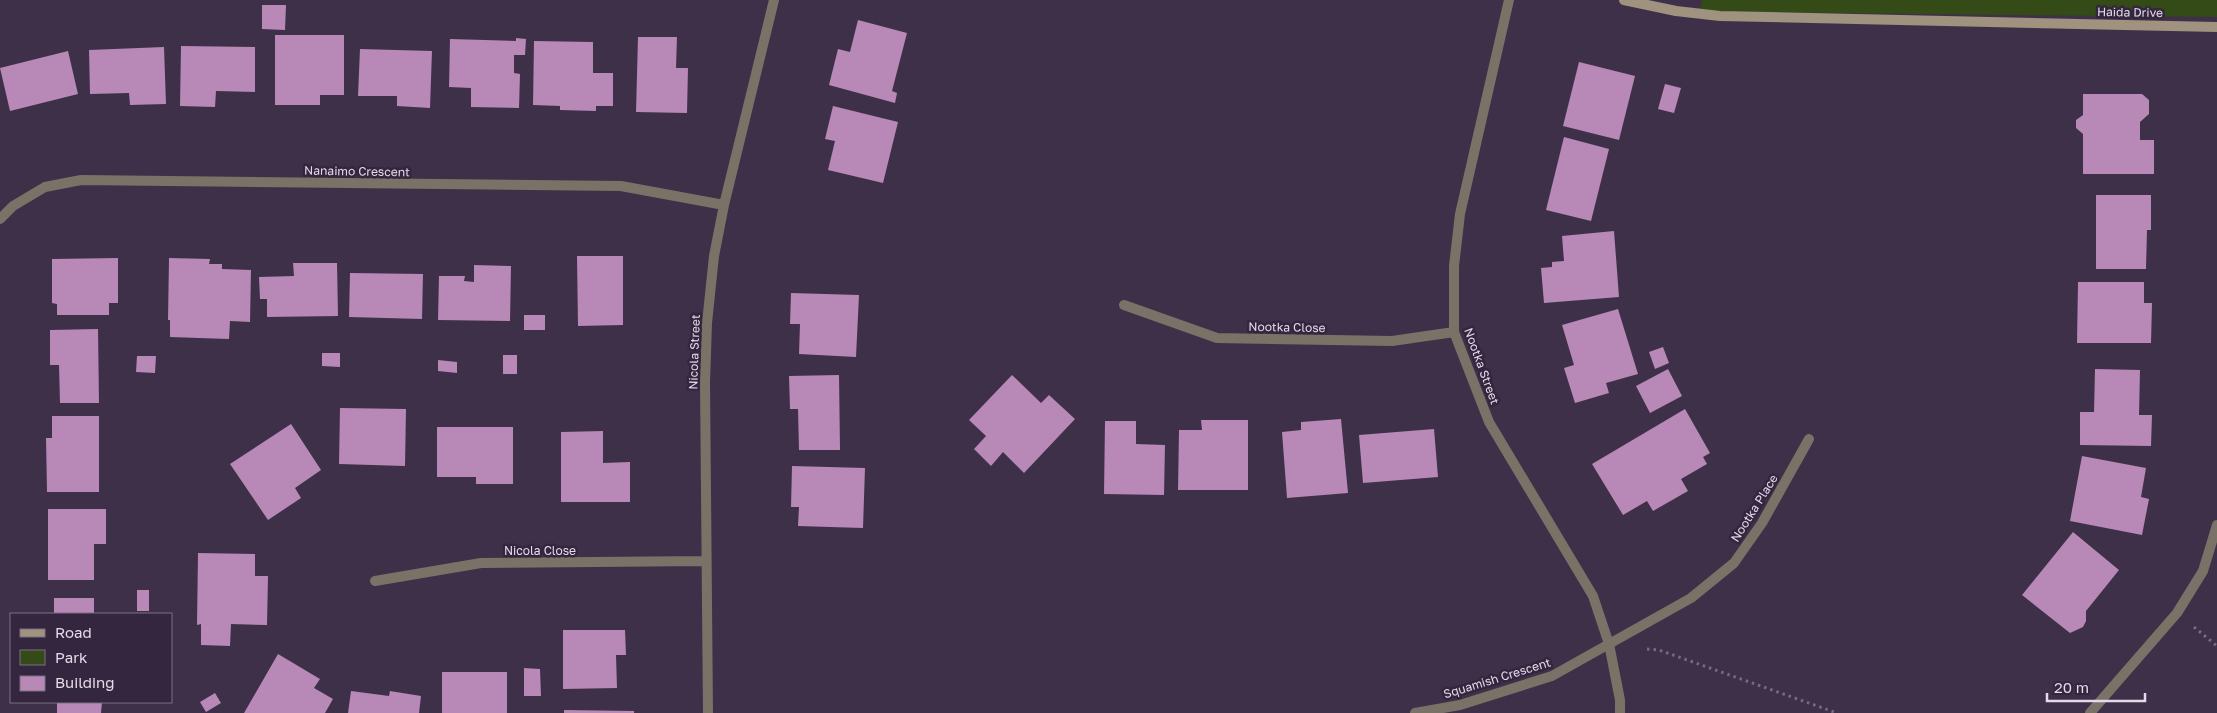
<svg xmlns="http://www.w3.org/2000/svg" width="2217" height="713" font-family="'Golos Text',sans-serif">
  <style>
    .green { fill: #344a17 }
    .building { fill: #b888b7 }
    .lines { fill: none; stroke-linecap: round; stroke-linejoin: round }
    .path { stroke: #786a80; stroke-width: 3; stroke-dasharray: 2.5 4; stroke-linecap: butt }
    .street { stroke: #7a7266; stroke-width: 10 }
    .secondary { stroke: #9f937f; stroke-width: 10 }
    .labels { text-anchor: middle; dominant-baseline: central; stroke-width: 5; stroke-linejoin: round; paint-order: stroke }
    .street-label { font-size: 12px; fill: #e4daea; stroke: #34263e }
  </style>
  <rect width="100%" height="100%" fill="#3f3049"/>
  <path class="green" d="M1702 0H2217V17L1720 12 1700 9Z"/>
  <path class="building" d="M262 5H286L285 30 262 29Z
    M858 20 907 33 892 91 897 93 895 103 829 85 838 49 850 52Z
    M275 35H344V95H320V105H275Z
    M638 37H677L676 68H688L687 113 636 112Z
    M516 38 526 39 525 55H514V73L520 74 519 108 471 107V88L449 87 450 39 516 41Z
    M534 41 593 42V73H613V106H596V111L560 110V106L533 105Z
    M181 46 255 47V92L216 91 215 107 180 106Z
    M164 47 166 104 130 105 129 93 90 94 89 50Z
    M360 49 432 51 430 108 397 106V96H358Z
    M68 51 78 94 10 111 0 68Z
    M1579 62 1635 76 1619 140 1563 126Z
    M1665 84 1681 88 1674 113 1658 109Z
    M2083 94H2142L2149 100V114L2140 122V140H2154V174H2083V134L2076 128V120L2083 115Z
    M833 106 898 122 883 183 828 170 835 141 825 139Z
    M1564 137 1609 149 1591 221 1546 210Z
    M2096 195H2151V230H2147L2146 269H2096Z
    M1614 231 1619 297 1544 303 1541 268 1552 267V262L1564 261 1562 236Z
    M577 256H623V325L578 326Z
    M118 258V303H109V315H57V304L52 303V259Z
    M169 258 210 259 209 264H222V269L251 270 250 322 230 321 229 339 170 337V320H168Z
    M293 263H337L338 316 267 317V299H260L259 277 294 276Z
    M474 265 511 266 510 321 438 320 439 276H465L464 281 474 282Z
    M350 273 423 274 422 319 349 317Z
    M2078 282H2144V303H2152L2151 343H2077Z
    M791 293 859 295 856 357 799 354 800 324H790Z
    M1618 309 1638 374 1606 383 1609 393 1575 403 1564 368 1574 365 1562 325Z
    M524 315H545V330H524Z
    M98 329 99 403H60L59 365H50V330Z
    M1663 347 1669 363 1655 369 1649 352Z
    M322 353H340V367L322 366Z
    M503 355H517V374H503Z
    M137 356H156L155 373 136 372Z
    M438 360 457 362V373L438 371Z
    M1668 369 1682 396 1650 413 1636 386Z
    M2095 369 2140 370 2139 415H2152L2151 446 2080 445V412H2094Z
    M839 375 840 450H799L798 409H790L789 376Z
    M1012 375 1041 403 1049 395 1075 419 1024 473 1003 452 991 466 974 449 986 436 969 420Z
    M340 408 406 409 405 466 339 464Z
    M1685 409 1710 453 1703 457 1707 464 1681 479 1688 491 1653 511 1647 501 1623 515 1592 464Z
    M52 416H99V492H47L46 438H52Z
    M1341 419 1348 493 1287 498 1282 432 1301 430V422Z
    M1201 420H1248V490H1178L1179 430H1202Z
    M1105 421H1136V444L1165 445 1164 495 1104 494Z
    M291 424 321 470 295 488 301 498 268 520 230 464Z
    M437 427H513V484H476V477H437Z
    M1434 429 1438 477 1363 483 1359 435Z
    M603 431V463L630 462V502H561V432Z
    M2082 456 2146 468 2141 497 2149 499 2142 535 2070 521Z
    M792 466 865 468 863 528 798 526 799 507H791Z
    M48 509H106V544H94V580H48Z
    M2073 532 2119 570 2086 611V621L2083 627 2070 633 2022 595Z
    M198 553 255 554V576H268L267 625 231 624 230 646 201 645V624L197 625Z
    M137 590H149V611H137Z
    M54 598H94V614H54Z
    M563 630H625L626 655H616L617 688 563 689Z
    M278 654 320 679 314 688 333 699 325 713H244Z
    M524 668 540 669 541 696H524Z
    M442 672H507V713H442Z
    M351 691 389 696 390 691 421 696 419 713H348Z
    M215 693 221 703 206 712 200 702Z
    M57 702H102L101 713H57Z
    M564 710 634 711V713H564Z"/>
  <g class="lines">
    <path class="path" d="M2194 627 2217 646
      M1647 649 1659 650 1837 713"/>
    <path class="street" d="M1509 0 1460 214 1454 266V332L1489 422 1593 596 1609 644 1620 700V713
      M0 219 13 206 45 187 81 180 621 186 724 205
      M1124 305 1217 338 1392 341 1454 332
      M375 581 481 563 706 561
      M708 713 705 382 707 323 714 256 724 205 774 0
      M1415 713 1460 705 1552 676 1691 598 1734 563 1762 523 1809 439
      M2090 713 2177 613 2203 571 2217 525"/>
    <path class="secondary" d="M1624 0 1676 11 1720 16 2217 27"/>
  </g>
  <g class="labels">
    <g class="street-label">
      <text transform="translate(2130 12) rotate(1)">Haida Drive</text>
      <text transform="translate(357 171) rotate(1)">Nanaimo Crescent</text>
      <text transform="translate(1287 327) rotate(1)">Nootka Close</text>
      <text transform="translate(694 352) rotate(-88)">Nicola Street</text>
      <text transform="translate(1482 366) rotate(70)">Nootka Street</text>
      <text transform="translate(1754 508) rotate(-58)">Nootka Place</text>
      <text x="540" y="550">Nicola Close</text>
      <text transform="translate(1497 678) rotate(-17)">Squamish Crescent</text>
    </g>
  </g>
  <rect x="10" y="613" width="162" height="90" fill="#34263e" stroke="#7a6e83"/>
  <rect x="20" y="629" width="25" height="8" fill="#9f937f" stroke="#7a6e83"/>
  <text x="55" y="638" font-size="15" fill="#e4daea">Road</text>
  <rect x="20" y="650" width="25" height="15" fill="#344a17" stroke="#7a6e83"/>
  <text x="55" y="663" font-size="15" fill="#e4daea">Park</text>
  <rect x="20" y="676" width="25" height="15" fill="#b888b7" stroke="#7a6e83"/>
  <text x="55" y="688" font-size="15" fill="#e4daea">Building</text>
  <path d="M2047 693v8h98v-8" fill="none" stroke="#e4daea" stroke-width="2.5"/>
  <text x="2054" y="693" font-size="15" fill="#e4daea" stroke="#34263e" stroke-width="4" paint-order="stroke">20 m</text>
</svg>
